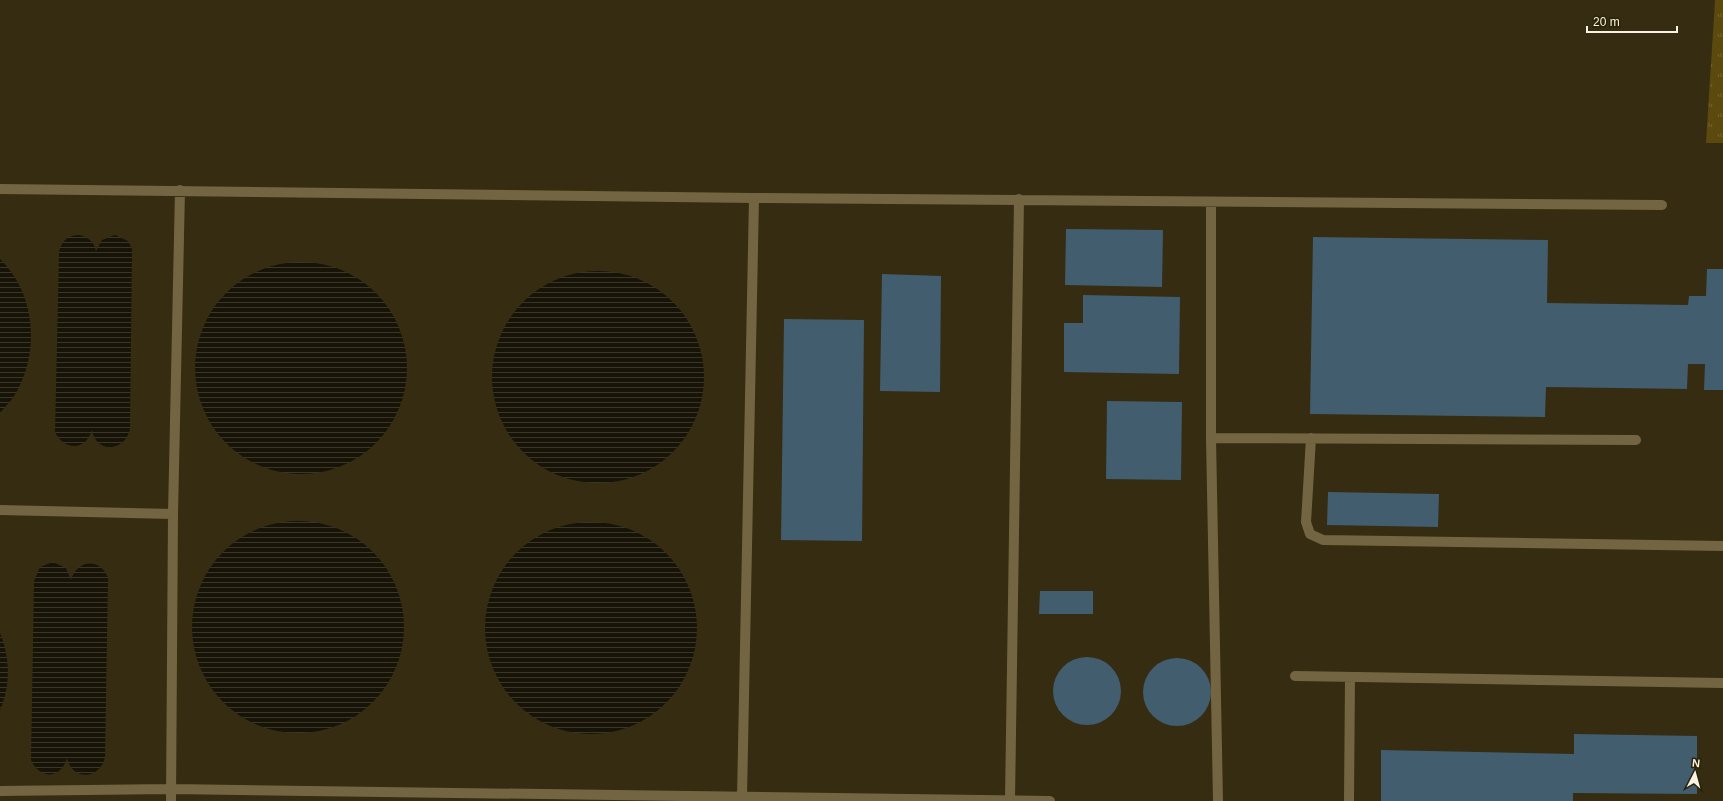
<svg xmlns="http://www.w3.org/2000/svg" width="1723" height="801" font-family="Helvetica,sans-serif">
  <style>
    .grass { fill: url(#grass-tufts) }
    .water { fill: url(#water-rules) }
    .building { fill: #425d6e }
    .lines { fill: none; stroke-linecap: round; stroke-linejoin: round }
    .minor { stroke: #736541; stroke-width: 10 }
  </style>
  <defs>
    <pattern id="grass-tufts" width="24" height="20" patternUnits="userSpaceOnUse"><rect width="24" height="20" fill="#5c490d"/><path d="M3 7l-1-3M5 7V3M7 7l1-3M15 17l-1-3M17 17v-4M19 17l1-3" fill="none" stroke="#746430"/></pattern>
    <pattern id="water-rules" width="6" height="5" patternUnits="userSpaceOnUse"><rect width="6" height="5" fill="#171306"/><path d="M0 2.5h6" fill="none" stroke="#3a362a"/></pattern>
  </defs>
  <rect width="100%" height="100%" fill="#352c12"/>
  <path class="grass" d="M1715 0H1723V143H1706Z"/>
  <path class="water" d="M78 235C88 236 94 242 96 251L102 240 115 235 128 241 132 249 130 429C125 452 96 454 92 430 86 451 64 451 55 432L59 253C61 242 66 236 78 235Z
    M0 259C35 293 40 349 17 391 13 399 6 406 0 413Z
    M195 368a106 106 0 1 1 212 0a106 106 0 1 1-212 0Z
    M492 377a106 106 0 1 1 212 0a106 106 0 1 1-212 0Z
    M192 627a106 106 0 1 1 212 0a106 106 0 1 1-212 0Z
    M485 628a106 106 0 1 1 212 0a106 106 0 1 1-212 0Z
    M53 562 66 568 71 580C77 560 100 557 108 578L105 757C100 780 72 781 67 758 61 779 40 780 31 760L34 581 40 567Z
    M0 633C10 657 11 685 0 710Z"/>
  <path class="building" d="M1066 229 1163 230 1162 287 1065 285Z
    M1313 237 1548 240 1547 303 1688 305 1689 296H1706L1707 269H1723V390H1704L1705 364H1688L1687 389 1546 387 1545 417 1310 414Z
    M882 274 941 276 940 392 880 391Z
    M1083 295 1180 297 1179 374 1064 372V323H1083Z
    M784 319 864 320 862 541 781 540Z
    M1107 401 1182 402 1181 480 1106 479Z
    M1328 492 1439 494 1438 527 1327 525Z
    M1040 591H1093V614H1039Z
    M1053 691a34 34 0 1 1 68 0a34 34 0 1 1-68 0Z
    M1143 692a34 34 0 1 1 68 0a34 34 0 1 1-68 0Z
    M1574 734 1697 736V794L1573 793V801H1381V750L1574 754Z"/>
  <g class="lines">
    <path class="minor" d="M0 189 754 198 1662 205
      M1211 202V438L1218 801
      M1211 438 1636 440
      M1311 438 1306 522 1310 534 1323 540 1723 546
      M0 510 173 514
      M1295 676 1723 683
      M0 791 171 789 1050 801
      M742 797 754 198
      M1010 800 1019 199
      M171 801 173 514 180 190
      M1349 801 1350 677"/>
  </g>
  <g transform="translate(1695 773) rotate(6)" stroke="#2b2208" stroke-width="3" paint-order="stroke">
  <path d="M0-3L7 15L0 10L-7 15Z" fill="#f8f2e2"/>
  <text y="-6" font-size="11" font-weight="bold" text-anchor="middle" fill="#f8f2e2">N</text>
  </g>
  <path d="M1587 26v6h90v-6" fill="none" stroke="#f8f2e2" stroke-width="2"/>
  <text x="1593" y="26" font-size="12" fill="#f8f2e2" stroke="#2b2208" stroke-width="3" paint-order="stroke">20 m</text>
</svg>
